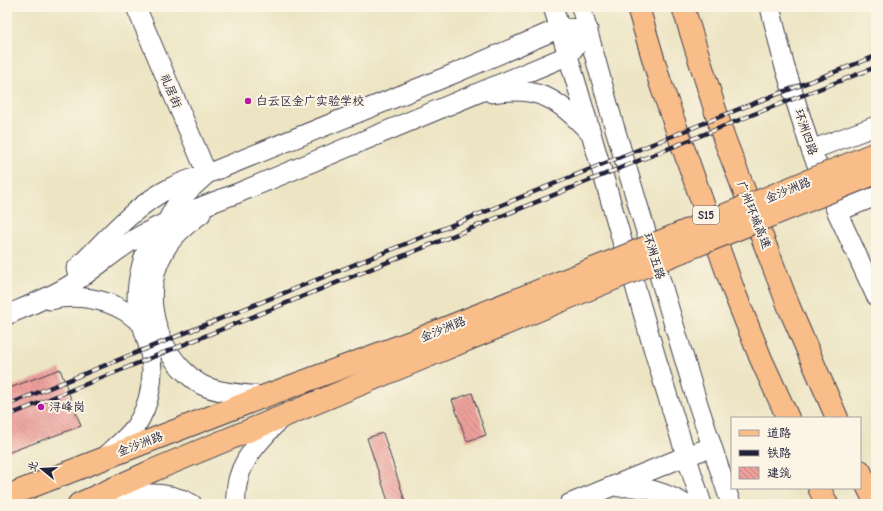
<svg xmlns="http://www.w3.org/2000/svg" width="883" height="511" font-family="'Comic Neue','LXGW WenKai TC',sans-serif">
  <style>
    .building { fill: url(#building-back-hatch) }
    .lines { fill: none; stroke-linecap: round; stroke-linejoin: round }
    .minor-casing { stroke: #403f4f; stroke-width: 21 }
    .major-casing { stroke: #403f4f; stroke-width: 24 }
    .highway-casing { stroke: #403f4f; stroke-width: 24 }
    .minor { stroke: #fff; stroke-width: 19 }
    .major { stroke: #f8bd89; stroke-width: 22 }
    .highway { stroke: #f8bd89; stroke-width: 22 }
    .rail-casing { stroke: #22223b; stroke-width: 4.5 }
    .rail { stroke: #fcf5e5; stroke-width: 3; stroke-dasharray: 9; stroke-linecap: butt }
    .major-bridge-casing { stroke: #403f4f; stroke-width: 24; stroke-linecap: butt }
    .major-bridge { stroke: #f8bd89; stroke-width: 22 }
    .poi-dot { fill: #b5179e; stroke: #fcf5e5; stroke-width: 1.5 }
    .labels { text-anchor: middle; dominant-baseline: central; stroke-width: 4; stroke-linejoin: round; paint-order: stroke }
    .shield { fill: #fcf5e5; stroke: #63616e; stroke-width: 1 }
    .shield-label { font-size: 11px; font-weight: bold; fill: #22223b }
    .street-label { font-size: 12px; fill: #22223b; stroke: #fcf5e5 }
    .poi-label { font-size: 12px; fill: #22223b; stroke: #fcf5e5; text-anchor: start }
  </style>
  <defs>
    <pattern id="building-back-hatch" width="6" height="6" patternUnits="userSpaceOnUse"><rect width="6" height="6" fill="#eda09b"/><path d="M-1 5l2 2M0 0l6 6M5-1l2 2" fill="none" stroke="#c08280"/></pattern>
  </defs>
  <rect width="100%" height="100%" fill="#fcf5e5"/>
  <filter id="ink" filterUnits="userSpaceOnUse"><feTurbulence type="fractalNoise" baseFrequency=".025" numOctaves="2"/><feDisplacementMap in="SourceGraphic" scale="8" xChannelSelector="R" yChannelSelector="G"/><feConvolveMatrix kernelMatrix="1 2 1 2 8 2 1 2 1" color-interpolation-filters="sRGB"/></filter>
  <filter id="wash" filterUnits="userSpaceOnUse"><feTurbulence type="fractalNoise" baseFrequency=".012" numOctaves="4" result="noise"/><feDisplacementMap in="SourceGraphic" scale="16" xChannelSelector="R" yChannelSelector="G"/><feGaussianBlur stdDeviation="0.9" result="paint"/><feColorMatrix in="noise" values="0 0 0 0 0 0 0 0 0 0 0 0 0 0 0 0 0 1.4 0 .05"/><feComposite in="paint" operator="in"/></filter>
  <g filter="url(#wash)">
    <rect width="100%" height="100%" fill="#ece4c2"/>
    <g id="blocks">
      <path class="building" d="M60 369 81 426 7 453V389Z
        M472 393 486 435 467 441 452 400Z
        M383 433 406 504H389L367 438Z"/>
    </g>
  </g>
  <g filter="url(#ink)">
    <use href="#blocks" fill-opacity="0" stroke="#403f4f" stroke-width="1"/>
    <g class="lines">
      <defs>
        <path id="minor" d="M553 7C605 172 647 340 702 504
          M581 7 613 122 696 398 731 504
          M770 7 784 64 811 150 837 212 876 296
          M492 93C537 85 559 99 589 132
          M811 150 876 126
          M837 212 876 196
          M201 214C187 224 173 235 165 250 142 288 152 336 181 368 187 374 194 381 202 385 218 393 247 395 265 396
          M76 269C106 240 133 206 172 187 183 181 195 178 207 174L136 7
          M50 300C75 294 103 298 125 311 131 315 137 320 142 324
          M7 315C28 306 51 297 70 285 94 270 114 251 138 237 170 219 204 205 238 193L569 55 588 29
          M107 455C116 446 127 438 135 427 150 406 156 374 149 348 145 332 138 316 137 298 137 278 144 250 155 234 158 230 163 227 166 223 170 217 172 210 177 204 185 193 196 184 207 174L453 74 560 28 588 29
          M619 487C643 485 664 492 685 504
          M99 500C129 494 164 488 192 504
          M236 504C233 465 258 443 282 417
          M569 504 686 456 712 447"/>
        <path id="major" d="M7 496 265 396 416 340
          M79 504 154 470 428 356"/>
        <path id="highway" d="M638 7 660 82 733 289 761 359 788 418
          M683 7 724 138 789 307 837 418
          M860 471 876 504
          M819 488 827 504"/>
      </defs>
      <use href="#minor" class="minor-casing"/>
      <use href="#major" class="major-casing"/>
      <use href="#highway" class="highway-casing"/>
      <use href="#minor" class="minor"/>
      <use href="#major" class="major"/>
      <use href="#highway" class="highway"/>
      <defs>
        <path id="rail" d="M7 405 739 109 876 56
          M7 416 754 114 876 67"/>
      </defs>
      <use href="#rail" class="rail-casing"/>
      <use href="#rail" class="rail"/>
      <defs>
        <path id="major-bridge" d="M416 340 613 261 876 153
          M428 356 616 278 876 173"/>
      </defs>
      <use href="#major-bridge" class="major-bridge-casing"/>
      <use href="#major-bridge" class="major-bridge"/>
    </g>
  </g>
  <g class="poi-dot">
    <circle cx="248" cy="101" r="4"/>
    <circle cx="41" cy="407" r="4"/>
  </g>
  <g class="labels">
    <rect class="shield" x="693" y="206" width="26" height="18" rx="3"/>
    <g class="shield-label">
      <text x="706" y="215">S15</text>
    </g>
    <g class="street-label">
      <text transform="translate(171 91) rotate(67)">礼居街</text>
      <text transform="translate(806 132) rotate(71)">环洲四路</text>
      <text transform="translate(788 190) rotate(-22)">金沙洲路</text>
      <text transform="translate(754 215) rotate(68)">广州环城高速</text>
      <text transform="translate(654 256) rotate(73)">环洲五路</text>
      <text transform="translate(443 329) rotate(-22)">金沙洲路</text>
      <text transform="translate(140 444) rotate(-21)">金沙洲路</text>
    </g>
    <g class="poi-label">
      <text x="256" y="101">白云区金广实验学校</text>
      <text x="49" y="407">浔峰岗</text>
    </g>
  </g>
  <rect width="883" height="511" fill="none" stroke="#fcf5e5" stroke-width="24"/>
  <rect x="731" y="417" width="130" height="72" fill="#fcf5e5" stroke="#a5a1a1"/>
  <rect x="739" y="430" width="20" height="6" fill="#f8bd89" stroke="#a5a1a1"/>
  <text x="767" y="437" font-size="12" fill="#22223b">道路</text>
  <rect x="739" y="450" width="20" height="6" fill="#22223b" stroke="#a5a1a1"/>
  <text x="767" y="457" font-size="12" fill="#22223b">铁路</text>
  <rect x="739" y="467" width="20" height="12" fill="url(#building-back-hatch)" stroke="#a5a1a1"/>
  <text x="767" y="477" font-size="12" fill="#22223b">建筑</text>
  <g transform="translate(42 469) rotate(288)" stroke="#fcf5e5" stroke-width="3" paint-order="stroke">
  <path d="M0-3L7 15L0 10L-7 15Z" fill="#22223b"/>
  <text y="-6" font-size="11" font-weight="bold" text-anchor="middle" fill="#22223b">北</text>
  </g>
</svg>
